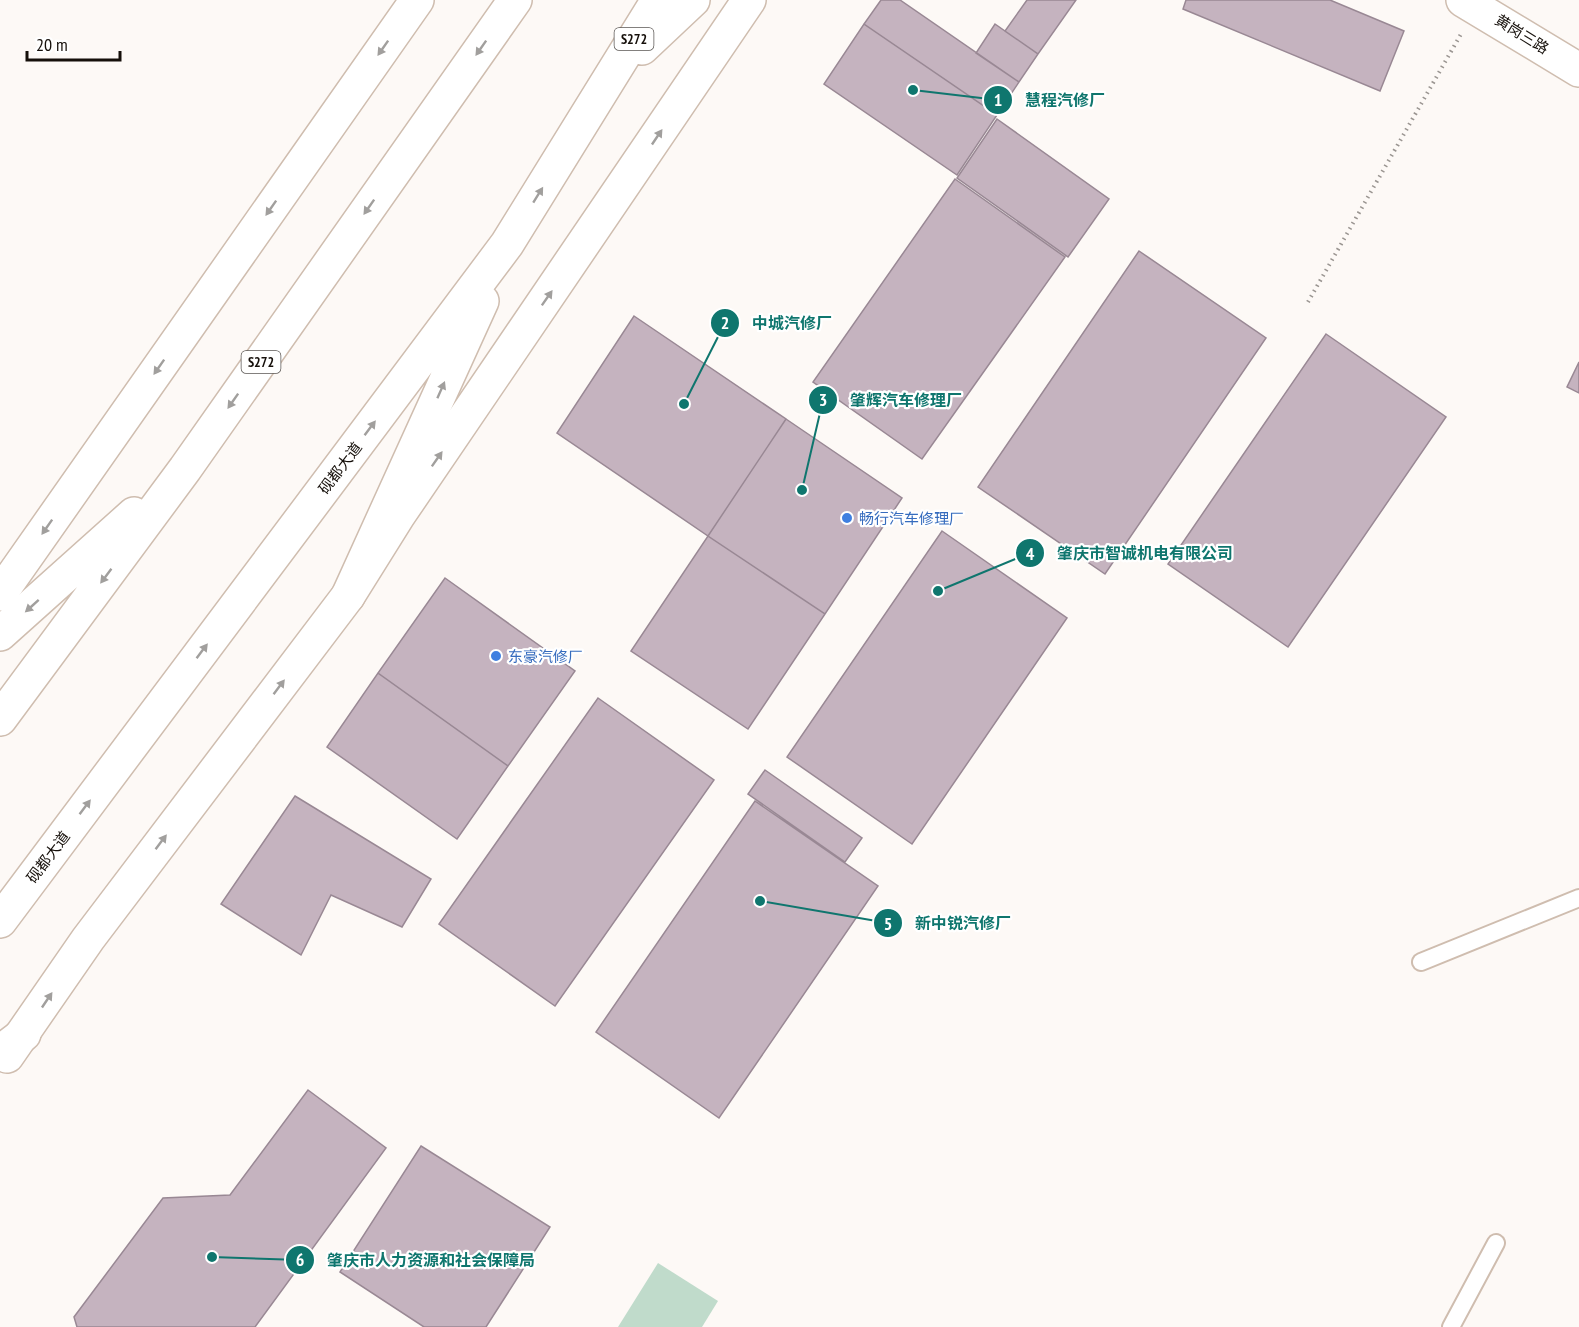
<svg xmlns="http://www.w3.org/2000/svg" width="1579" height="1327" font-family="'PT Sans Narrow','Noto Sans SC',sans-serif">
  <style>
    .green { fill: #c0dbcb }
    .building { fill: #c5b3bf; stroke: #998894; stroke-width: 1.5 }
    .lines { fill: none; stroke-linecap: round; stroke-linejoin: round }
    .service-casing { stroke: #cfbdaf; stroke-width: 20 }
    .tertiary-casing { stroke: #cfbdaf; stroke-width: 36 }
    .secondary-casing { stroke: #cfbdaf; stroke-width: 36 }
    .primary-casing { stroke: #cfbdaf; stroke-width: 36 }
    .path { stroke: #9a9591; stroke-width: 4; stroke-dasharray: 1.5 4.5; stroke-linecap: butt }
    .service { stroke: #fff; stroke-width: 16 }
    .tertiary { stroke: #fff; stroke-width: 33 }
    .secondary { stroke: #fff; stroke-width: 33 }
    .primary { stroke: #fff; stroke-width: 33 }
    .oneway { fill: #a19f9d }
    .shop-dot { fill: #3f7fe0; stroke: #fff; stroke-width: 2 }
    .labels { text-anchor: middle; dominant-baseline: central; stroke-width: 4.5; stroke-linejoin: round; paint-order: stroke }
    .shield { fill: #fff; stroke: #5b5754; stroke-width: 1.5 }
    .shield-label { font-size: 14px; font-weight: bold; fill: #150f0a }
    .street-label { font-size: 15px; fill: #150f0a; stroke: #fff }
    .shop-label { font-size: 15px; fill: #366cbe; stroke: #fff; text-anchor: start }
    .leader { fill: none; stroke: #0f766e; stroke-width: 2 }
    .callout-dot { fill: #0f766e; stroke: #fff; stroke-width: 2 }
    .mark-label { font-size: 18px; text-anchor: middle; font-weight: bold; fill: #fff }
    .callout-label { font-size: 16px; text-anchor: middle; font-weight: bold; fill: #0f766e; stroke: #fff; stroke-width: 4.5; stroke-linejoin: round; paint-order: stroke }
  </style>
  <rect width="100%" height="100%" fill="#fdf9f6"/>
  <path class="green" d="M658 1263 718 1301 702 1327H618Z"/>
  <path class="building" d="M881 0H900L1019 82 997 115 864 24Z
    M1027 0H1076L1038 54 1005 31Z
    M1186 0H1330L1404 31 1380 91 1183 9Z
    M864 24 997 115 957 175 824 84Z
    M995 24 1038 54 1019 82 976 53Z
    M997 119 1109 199 1068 257 957 178Z
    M955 179 1065 257 922 459 813 382Z
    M1139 251 1266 338 1105 574 978 487Z
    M634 316 786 419 708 536 557 433Z
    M1326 334 1446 417 1288 647 1168 564Z
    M1579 362V393L1567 387Z
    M786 419 902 498 825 614 708 536Z
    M942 531 1067 618 912 844 787 757Z
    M708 536 825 614 748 729 631 651Z
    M445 578 575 671 508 766 378 673Z
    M378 673 508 766 457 839 327 747Z
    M598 698 714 780 555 1006 439 924Z
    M765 770 862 838 845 862 748 794Z
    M295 796 431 879 402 927 331 895 301 955 221 904Z
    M755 801 878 886 719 1118 596 1032Z
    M308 1090 386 1148 255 1327H77L74 1317 163 1198 230 1195Z
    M421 1146 550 1227 486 1327H424L340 1272Z"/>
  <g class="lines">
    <defs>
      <path id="service" d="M1421 962 1579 898
        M1451 1327 1496 1243"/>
      <path id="tertiary" d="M0 594 417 0
        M7 1056 88 939 348 596 398 516 749 0"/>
      <path id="secondary" d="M1463 0 1579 70"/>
      <path id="primary" d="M642 48 693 0
        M348 596 482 301
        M0 634 134 514
        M0 719 185 469 515 0
        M0 921 507 244 658 0
        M0 1052 24 1034"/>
    </defs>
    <use href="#service" class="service-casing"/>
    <use href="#tertiary" class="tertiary-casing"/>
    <use href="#secondary" class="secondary-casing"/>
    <use href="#primary" class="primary-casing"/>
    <path class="path" d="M1308 302 1461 34"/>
    <use href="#service" class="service"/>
    <use href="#tertiary" class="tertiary"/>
    <use href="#secondary" class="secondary"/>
    <use href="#primary" class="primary"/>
  </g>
  <defs><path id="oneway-solid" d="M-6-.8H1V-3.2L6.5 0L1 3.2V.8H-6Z" transform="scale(1.5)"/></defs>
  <g class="oneway">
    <use href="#oneway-solid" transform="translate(383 48) rotate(125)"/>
    <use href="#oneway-solid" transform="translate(481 48) rotate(125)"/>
    <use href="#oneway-solid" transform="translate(657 137) rotate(-56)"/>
    <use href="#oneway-solid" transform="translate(538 195) rotate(-58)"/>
    <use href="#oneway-solid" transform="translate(369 207) rotate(125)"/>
    <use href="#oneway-solid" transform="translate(271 208) rotate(125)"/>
    <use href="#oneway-solid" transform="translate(547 298) rotate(-55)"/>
    <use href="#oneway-solid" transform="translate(159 367) rotate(125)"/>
    <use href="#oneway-solid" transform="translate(441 390) rotate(-66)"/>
    <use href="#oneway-solid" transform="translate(233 401) rotate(125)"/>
    <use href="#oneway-solid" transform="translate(370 428) rotate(-53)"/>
    <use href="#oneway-solid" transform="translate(437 459) rotate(-55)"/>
    <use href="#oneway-solid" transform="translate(47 527) rotate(125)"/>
    <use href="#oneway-solid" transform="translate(106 576) rotate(127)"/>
    <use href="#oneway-solid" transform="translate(32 606) rotate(138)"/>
    <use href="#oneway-solid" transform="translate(202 651) rotate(-53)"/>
    <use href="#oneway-solid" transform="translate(279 687) rotate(-53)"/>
    <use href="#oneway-solid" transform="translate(85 807) rotate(-53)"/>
    <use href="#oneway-solid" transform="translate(161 842) rotate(-53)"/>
    <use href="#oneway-solid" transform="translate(47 1000) rotate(-56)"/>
  </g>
  <g class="shop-dot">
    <circle cx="847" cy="518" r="6"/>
    <circle cx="496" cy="656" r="6"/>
  </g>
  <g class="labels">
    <g class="shield">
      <rect x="614.5" y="28" width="39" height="22" rx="4.5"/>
      <rect x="241.5" y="351" width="39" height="22" rx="4.5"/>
    </g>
    <g class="shield-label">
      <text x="634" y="39">S272</text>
      <text x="261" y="362">S272</text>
    </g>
    <g class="street-label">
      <text transform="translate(1522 34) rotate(32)">黄岗三路</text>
      <text transform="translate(340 468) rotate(-53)">砚都大道</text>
      <text transform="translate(48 857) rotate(-53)">砚都大道</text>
    </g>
    <g class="shop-label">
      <text x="859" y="518">畅行汽车修理厂</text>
      <text x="508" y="656">东豪汽修厂</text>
    </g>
  </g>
  <path class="leader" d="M913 90L998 100M684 404L725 323M802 490L823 400M938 591L1030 553M760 901L888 923M212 1257L300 1260"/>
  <g class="callout-dot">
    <circle cx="913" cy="90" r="6"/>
    <circle cx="684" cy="404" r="6"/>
    <circle cx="802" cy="490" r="6"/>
    <circle cx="938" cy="591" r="6"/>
    <circle cx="760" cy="901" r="6"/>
    <circle cx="212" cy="1257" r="6"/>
    <circle cx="998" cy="100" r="15"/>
    <circle cx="725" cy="323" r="15"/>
    <circle cx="823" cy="400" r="15"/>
    <circle cx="1030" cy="553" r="15"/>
    <circle cx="888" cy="923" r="15"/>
    <circle cx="300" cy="1260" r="15"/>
  </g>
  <g class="mark-label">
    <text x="998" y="106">1</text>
    <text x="725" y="329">2</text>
    <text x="823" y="406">3</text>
    <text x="1030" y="560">4</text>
    <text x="888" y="930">5</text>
    <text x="300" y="1266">6</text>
  </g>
  <g class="callout-label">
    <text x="1065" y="106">慧程汽修厂</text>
    <text x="792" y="329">中城汽修厂</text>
    <text x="906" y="406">肇辉汽车修理厂</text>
    <text x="1145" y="559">肇庆市智诚机电有限公司</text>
    <text x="963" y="929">新中锐汽修厂</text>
    <text x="431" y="1266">肇庆市人力资源和社会保障局</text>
  </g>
  <path d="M27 51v9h93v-9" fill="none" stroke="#150f0a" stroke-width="3"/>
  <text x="36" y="51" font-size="18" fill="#150f0a" stroke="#ffffff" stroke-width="4.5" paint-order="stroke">20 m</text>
</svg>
